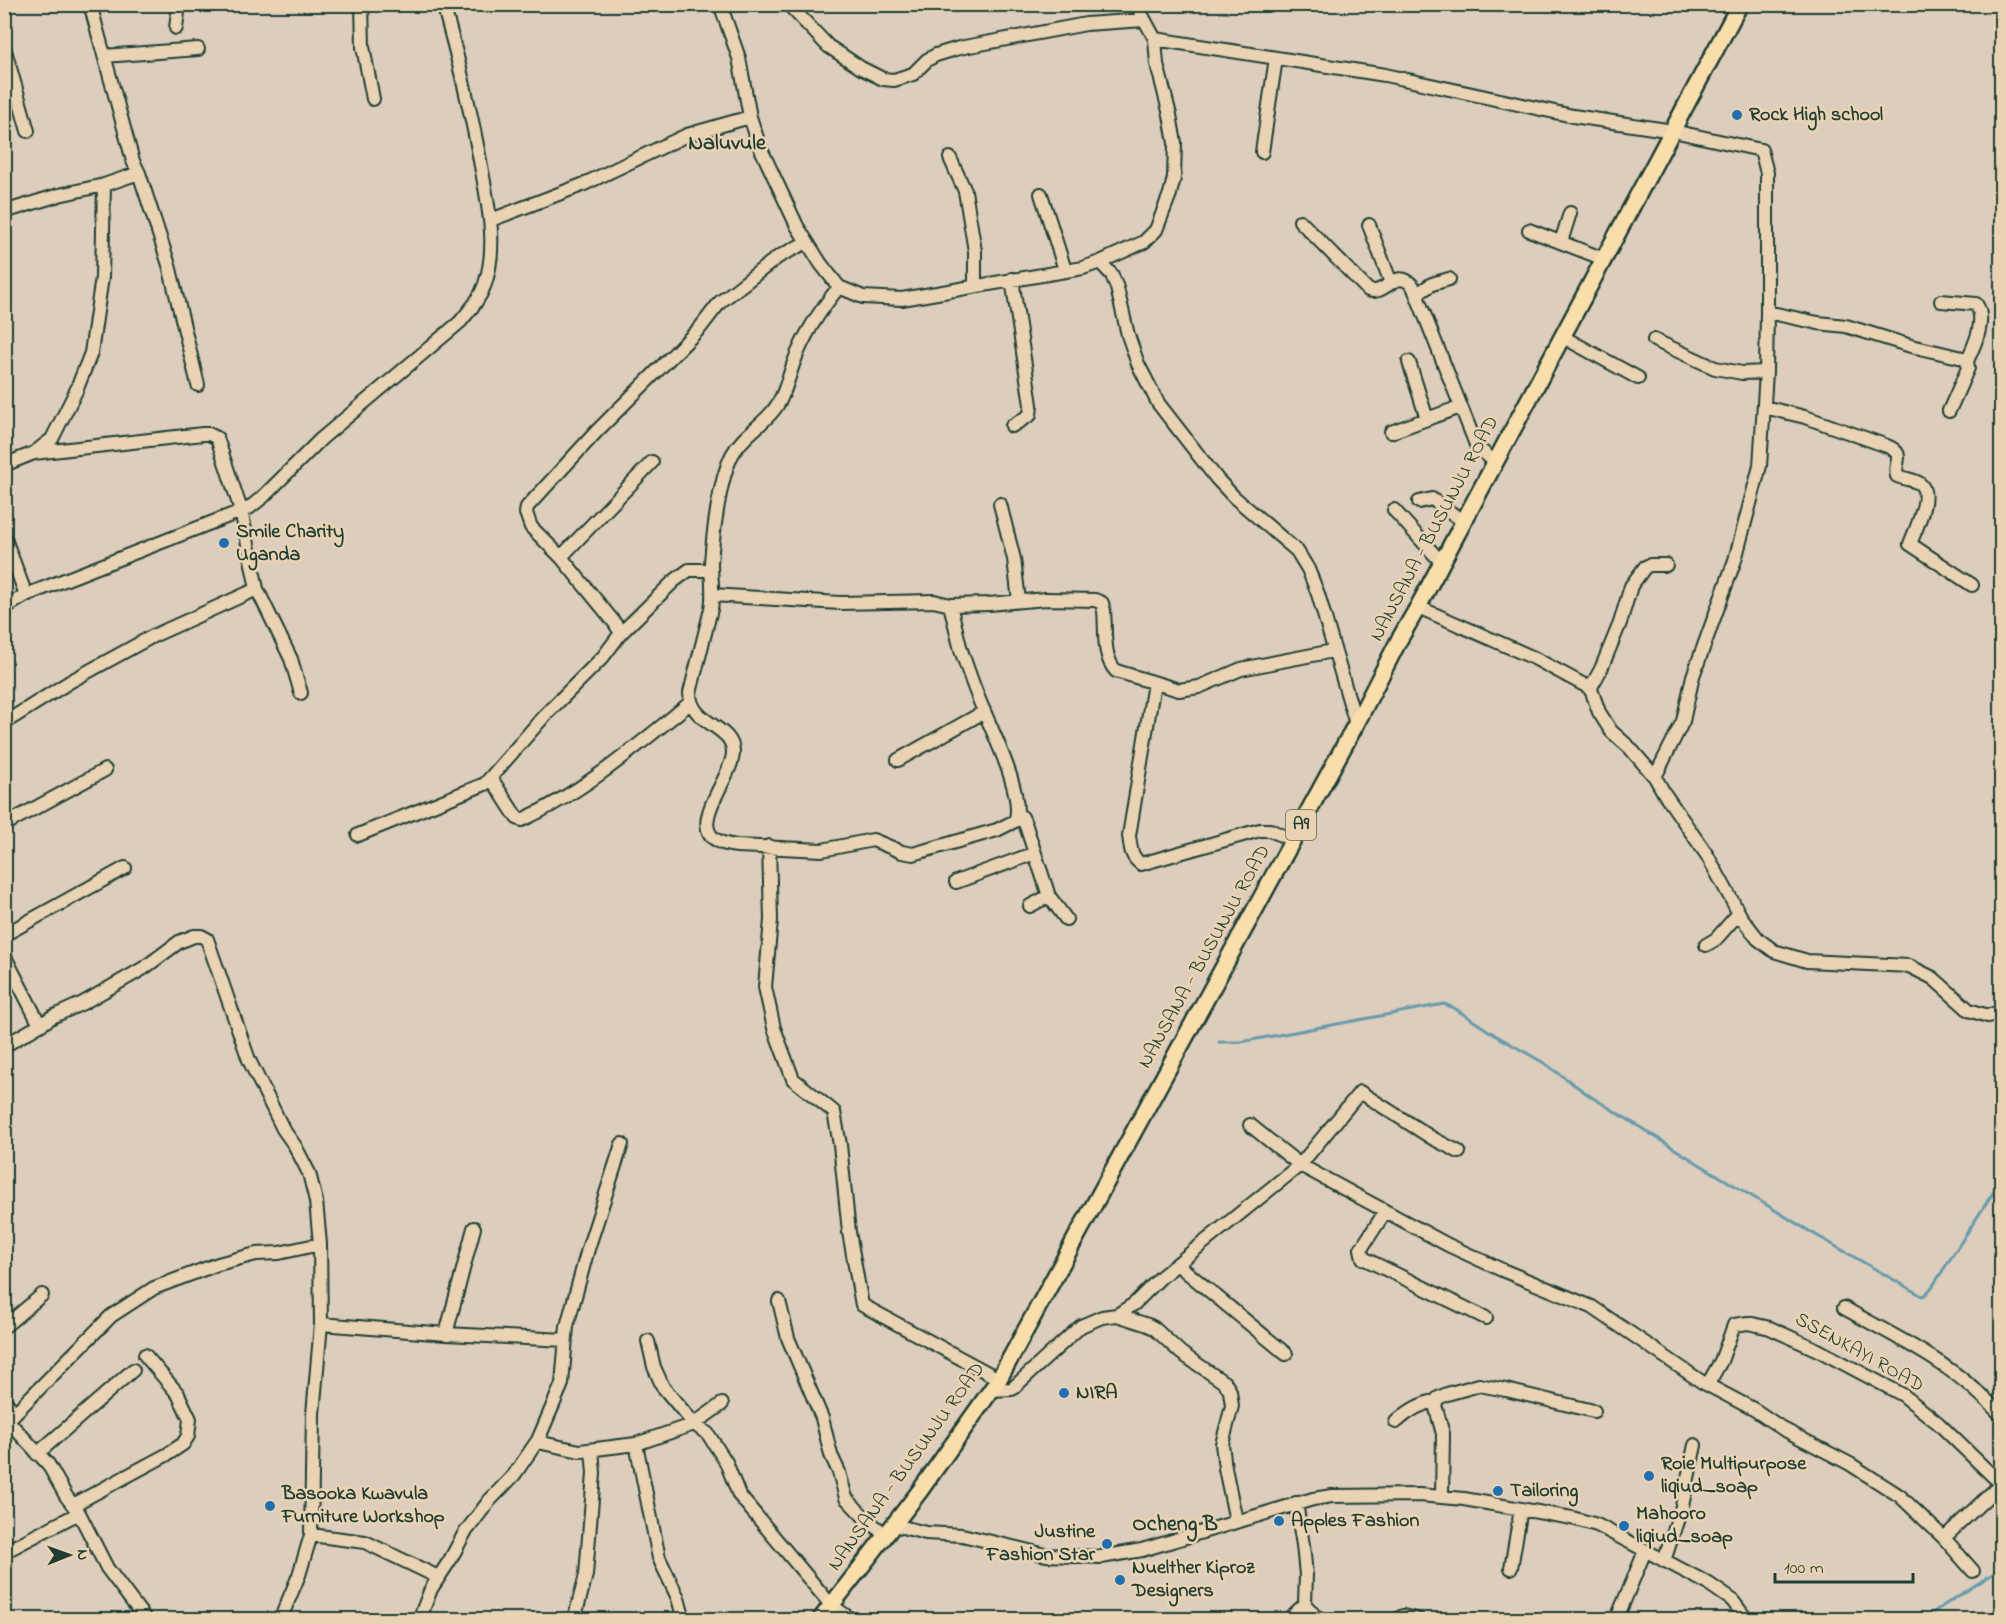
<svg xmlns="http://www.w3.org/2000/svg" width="2006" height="1624" font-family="'Indie Flower',sans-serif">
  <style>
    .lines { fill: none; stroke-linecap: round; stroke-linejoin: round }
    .stream { stroke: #699bac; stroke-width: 3 }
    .minor-casing { stroke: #1f3d34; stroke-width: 16 }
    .major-casing { stroke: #1f3d34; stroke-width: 20 }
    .minor { stroke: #e9d3b2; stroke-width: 12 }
    .major { stroke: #f9deab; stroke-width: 15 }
    .poi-dot { fill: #1f6fb2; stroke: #e9d3b2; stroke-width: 2 }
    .labels { text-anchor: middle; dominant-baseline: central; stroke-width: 5; stroke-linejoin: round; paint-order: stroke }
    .shield { fill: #e9d3b2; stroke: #5c6a5a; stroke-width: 1.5 }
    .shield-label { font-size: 18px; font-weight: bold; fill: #1f3d34 }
    .poi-label { font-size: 20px; font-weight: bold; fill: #1f3d34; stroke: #e9d3b2; text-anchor: start }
    .street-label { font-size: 20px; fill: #1f3d34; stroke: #e9d3b2 }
    .quarter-label { font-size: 22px; font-weight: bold; fill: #1f3d34; stroke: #e9d3b2 }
  </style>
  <rect width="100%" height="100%" fill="#ddcdbc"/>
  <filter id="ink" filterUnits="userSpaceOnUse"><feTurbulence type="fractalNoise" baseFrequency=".0167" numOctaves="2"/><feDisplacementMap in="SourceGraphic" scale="12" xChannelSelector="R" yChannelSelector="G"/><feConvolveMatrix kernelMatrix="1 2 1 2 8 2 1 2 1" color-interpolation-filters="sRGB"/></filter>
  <g filter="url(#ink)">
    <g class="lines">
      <path class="stream" d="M1219 1042H1241L1444 1004 1454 1008 1495 1035 1544 1063 1590 1096 1699 1164 1809 1231 1922 1296 1925 1295 1932 1287 1998 1185 2002 1183
        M1921 1620 2002 1568"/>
      <defs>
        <path id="minor" d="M90 4 133 161 139 173 169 265 198 385
          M362 4 363 47 373 99
          M720 4 739 58 750 117 760 147 797 226 821 264 839 287 863 297 902 299 1083 268 1100 262 1112 275 1117 288 1128 335 1138 364 1158 403 1217 479 1234 497 1297 551 1308 569 1318 594 1356 724
          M788 4 828 46 861 68 883 79 894 80 913 74 927 60 936 55 959 48 1086 24 1144 20
          M176 28 179 4
          M1155 39 1385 75 1573 116 1673 131 1761 150 1767 173V312L1766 372 1760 466 1735 560 1693 676 1683 721 1655 777
          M4 47 28 131
          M104 56 198 49
          M1262 152 1276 58
          M950 158 965 191 975 251V286
          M1041 194 1065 270
          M4 212 59 195 104 185
          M491 220 582 185 687 135 750 117
          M1300 221 1368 290C1386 297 1395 266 1413 286L1477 447 1496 463
          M1369 225 1391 283
          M1529 230 1604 259
          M1561 242 1570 213
          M1100 262 1144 242 1156 230 1170 194 1174 178 1175 143 1170 115 1157 64 1155 39 1136 4
          M839 287C821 309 804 335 794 362 790 373 787 385 782 396 772 421 744 432 732 455 719 481 713 534 711 563 711 579 714 593 711 609L690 693C690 725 734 725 733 753 732 782 673 839 737 846L822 850 873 840 902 852 913 854 997 830 1015 821C1025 798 994 735 984 711 975 692 968 670 961 650 957 635 954 620 950 605
          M1417 294 1432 284 1449 279
          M1941 301 1976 304C1987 320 1974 346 1967 361
          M1767 312 1818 323 1846 326 1911 346 1963 358 1967 361 1968 368 1949 411
          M1563 337 1638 378
          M1654 340 1715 368 1742 373 1766 372
          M1409 362 1427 419
          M1764 407 1805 417 1887 446C1907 454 1893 462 1897 476 1904 479 1914 479 1920 484 1933 494 1915 531 1910 544L1972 585
          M1012 426 1030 415 1031 405 1012 279
          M1391 432 1460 407
          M34 453 203 434H209L217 438 241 510 257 589 291 659 301 693
          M4 465 34 453 52 439 76 391 91 353 102 277 104 185 139 173
          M1419 502 1432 499 1464 522
          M1000 504 1014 559 1019 601
          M1394 510 1442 563
          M4 536 26 595
          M561 557 652 462
          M713 595 840 603 934 601 950 605 989 604 1046 599 1095 600 1102 603 1104 611C1106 629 1102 657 1116 671L1179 690 1199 687 1241 669 1333 651
          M1418 607 1534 658 1588 687 1592 692 1599 712 1611 731 1630 748 1655 777 1664 793 1707 855 1741 917 1758 939 1774 951 1807 961 1909 966 1933 978 1969 1010 1988 1016 2002 1011
          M4 608 26 595 249 508 263 497 321 439 460 322C470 310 480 299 485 284 498 245 488 204 481 166 471 111 458 58 443 4
          M621 633 674 581 689 570H711
          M1154 683 1129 836C1131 848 1130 856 1141 864L1260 830H1270L1292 840
          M1590 689 1601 669 1620 623 1631 586 1645 567 1650 565H1666
          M4 723 71 681 153 636 257 589
          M898 760 984 712
          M491 778 517 818 522 820C584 792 638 745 690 703
          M1017 814 1022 817 1026 826 1049 896 1066 919
          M4 825 105 770
          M358 835 485 784 545 715 603 657 621 633 614 622 561 557 531 527 526 513 527 507 597 431 700 328 720 302 778 257 807 242
          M769 846 771 920 765 987 774 1028 793 1079 834 1112 840 1145 849 1232 862 1305 999 1379
          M956 882 1035 853
          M1030 906 1049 896
          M4 935 125 868
          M1706 945 1716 939 1739 913
          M4 955 40 1025 52 1017 83 1003 144 968 179 942 194 936H201L207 939 249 1060 283 1129 295 1146 309 1173 316 1201 320 1244 321 1324 313 1414 311 1535 299 1575 280 1620
          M4 1046 40 1025
          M1250 1125 1300 1165 1360 1092 1432 1138 1459 1152
          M622 1144 588 1249 567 1326 562 1384 538 1440 542 1443 580 1451 636 1444 694 1424 722 1404
          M1385 1212 1361 1249 1363 1258 1486 1318
          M1177 1264 1286 1354
          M779 1301 788 1338 822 1418 831 1455 839 1472 846 1498 867 1520 886 1535
          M1844 1308C1903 1341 1956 1365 2002 1416
          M1117 1315 1148 1325 1154 1328 1181 1353 1225 1383 1230 1391 1232 1406 1222 1444 1225 1468 1236 1521
          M321 1324 446 1334 565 1340
          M4 1327 42 1295
          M446 1334 474 1228
          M648 1341 654 1367 663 1387 694 1424 708 1434 726 1462 739 1495 831 1605 852 1620
          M1708 1384 1721 1361 1734 1325 1748 1323 1770 1328 1820 1351 1903 1395 1938 1423 2002 1485
          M992 1390 1012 1389 1081 1326 1102 1317 1117 1315 1134 1304 1161 1277 1300 1165 1448 1245 1502 1270 1592 1307 1702 1382 1755 1410 1783 1429 1850 1464 1900 1496 1944 1538 1973 1571
          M4 1399 14 1413
          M8 1421 48 1464 66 1496 79 1513 107 1568 146 1620
          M1396 1422C1408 1411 1420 1403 1436 1401
          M4 1424 111 1316 154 1288 218 1264 256 1254 279 1253 320 1244
          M636 1444 659 1558 678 1598 682 1613 681 1620
          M37 1454 133 1370
          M1442 1497 1443 1434 1435 1405 1438 1398 1447 1394 1479 1385 1506 1390 1594 1411
          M1296 1503 1303 1545 1306 1575 1305 1604 1315 1616 1323 1620
          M73 1505 168 1454 183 1444 188 1436 190 1419 178 1394 145 1355
          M894 1525 926 1533 962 1535 1046 1555 1101 1557 1142 1550 1313 1499 1332 1496 1419 1495 1464 1499 1572 1518 1597 1525 1709 1584 1732 1600 1747 1620
          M311 1535 365 1542 438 1577
          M1944 1538 2002 1483
          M10 1549 79 1513
          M1664 1561 1682 1506 1695 1445
          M1511 1568 1521 1509
          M1617 1618 1645 1551
          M419 1620 431 1589 450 1560 464 1534 489 1501 514 1475 538 1440
          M574 1620 586 1575 594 1473 592 1450
          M1288 1620 1305 1604
          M1396 1620 1403 1616 1419 1620"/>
        <path id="major" d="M820 1620 919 1492 999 1379 1356 724 1399 640 1418 607 1740 4"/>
      </defs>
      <use href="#minor" class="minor-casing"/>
      <use href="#major" class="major-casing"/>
      <use href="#minor" class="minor"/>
      <use href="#major" class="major"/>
    </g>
  </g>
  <g class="poi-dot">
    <circle cx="1737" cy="115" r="6"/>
    <circle cx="224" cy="543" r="6"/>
    <circle cx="1064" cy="1393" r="6"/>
    <circle cx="1649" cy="1476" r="6"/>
    <circle cx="1498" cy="1491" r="6"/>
    <circle cx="270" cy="1506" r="6"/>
    <circle cx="1279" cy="1521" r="6"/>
    <circle cx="1624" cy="1526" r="6"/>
    <circle cx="1107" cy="1544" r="6"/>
    <circle cx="1120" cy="1580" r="6"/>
  </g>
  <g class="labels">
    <rect class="shield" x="1286" y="810" width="30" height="30" rx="4.5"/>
    <g class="shield-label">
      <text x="1301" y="825">A9</text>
    </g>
    <g class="poi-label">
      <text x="1749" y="115">Rock High school</text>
      <text x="236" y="532">Smile Charity<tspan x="236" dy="23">Uganda</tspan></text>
      <text x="1076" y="1393">NIRA</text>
      <text x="1661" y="1464">Roie Multipurpose<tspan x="1661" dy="23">liqiud_soap</tspan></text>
      <text x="1510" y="1491">Tailoring</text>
      <text x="282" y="1494">Basooka Kwavula<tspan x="282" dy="23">Furniture Workshop</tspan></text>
      <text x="1636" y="1514">Mahooro<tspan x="1636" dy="23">liqiud_soap</tspan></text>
      <text x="1291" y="1521">Apples Fashion</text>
      <text x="1095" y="1532" text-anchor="end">Justine<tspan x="1095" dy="23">Fashion Star</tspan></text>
      <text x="1132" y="1568">Nuelther Kiproz<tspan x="1132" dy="23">Designers</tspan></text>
    </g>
    <g class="street-label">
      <text transform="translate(1435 529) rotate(-62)">NANSANA - BUSUNJU ROAD</text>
      <text transform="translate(1205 957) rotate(-61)">NANSANA - BUSUNJU ROAD</text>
      <text transform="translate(1859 1353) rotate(29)">SSENKAYI ROAD</text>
      <text transform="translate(907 1467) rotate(-54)">NANSANA - BUSUNJU ROAD</text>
    </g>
    <g class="quarter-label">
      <text x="727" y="144">Naluvule</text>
      <text x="1175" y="1525">Ocheng B</text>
    </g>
  </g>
  <rect width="2006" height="1624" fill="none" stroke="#e9d3b2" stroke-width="24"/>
  <rect x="12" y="12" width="1982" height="1600" fill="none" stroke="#1f3d34" stroke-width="2" filter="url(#ink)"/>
  <g transform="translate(69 1555) rotate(89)" stroke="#e9d3b2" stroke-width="4.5" paint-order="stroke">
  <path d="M0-4.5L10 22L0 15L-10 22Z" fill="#1f3d34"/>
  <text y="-9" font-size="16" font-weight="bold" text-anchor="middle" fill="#1f3d34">N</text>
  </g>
  <path d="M1775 1573v9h138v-9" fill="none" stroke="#1f3d34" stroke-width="3"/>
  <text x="1784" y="1573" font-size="18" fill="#1f3d34" stroke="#e9d3b2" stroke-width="4.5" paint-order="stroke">100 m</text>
</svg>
